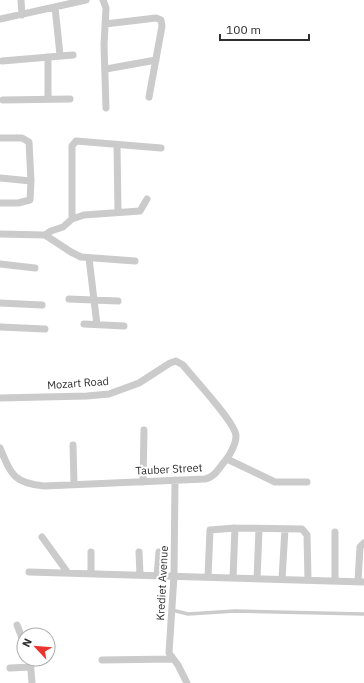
<svg xmlns="http://www.w3.org/2000/svg" width="364" height="683" font-family="'IBM Plex Sans',sans-serif">
  <style>
    .lines { fill: none; stroke-linecap: round; stroke-linejoin: round }
    .service { stroke: #cbcbcb; stroke-width: 3.5 }
    .minor { stroke: #cbcbcb; stroke-width: 7 }
    .labels { text-anchor: middle; dominant-baseline: central; stroke-width: 4; stroke-linejoin: round; paint-order: stroke }
    .street-label { font-size: 11px; fill: #2e2e2e; stroke: #fff }
  </style>
  <rect width="100%" height="100%" fill="#fff"/>
  <g class="lines">
    <path class="service" d="M172 610 188 614 235 611 364 614"/>
    <path class="minor" d="M21 0 22 15
      M103 0 106 8 104 45 106 108
      M55 7 60 55
      M0 19 86 0
      M105 24 156 18 161 20 162 26 149 97
      M48 57V98
      M2 61 73 55
      M106 69 156 60
      M3 100 70 99
      M0 138H22L29 142 31 181 30 200 18 203H0
      M117 145 118 212
      M0 178 31 181
      M72 219V146L76 141 161 148
      M0 234 45 235 71 252 81 257 135 261
      M45 235 51 231 63 227 72 219 84 215 140 211 147 199
      M89 258 97 325
      M0 264 35 268
      M69 299 118 301
      M0 303 42 305
      M84 324 124 326
      M0 327 45 329
      M0 398 87 396 109 394 139 383 170 363 176 361 183 365C193 378 236 423 236 436 236 444 230 455 225 461 219 468 215 477 205 479L44 486C13 483 11 474 0 448
      M73 445 74 484
      M227 459 275 482H307
      M175 480 174 576 169 653 178 665 187 683
      M143 482 144 430
      M42 537 68 573
      M139 552 140 575
      M29 572 364 582
      M91 574V552
      M157 576 159 552
      M208 577 210 530 235 528 302 529 307 535 308 580
      M233 578 235 528
      M257 579 259 529
      M282 579 285 529
      M335 581V532
      M358 582 360 547 364 543
      M17 625 24 643
      M30 659 32 683
      M102 660 172 659
      M10 668 31 667"/>
  </g>
  <g class="labels">
    <g class="street-label">
      <text transform="translate(78 383) rotate(-4)">Mozart Road</text>
      <text transform="translate(169 469) rotate(-3)">Tauber Street</text>
      <text transform="translate(162 583) rotate(-87)">Krediet Avenue</text>
    </g>
  </g>
  <g transform="translate(36 647) rotate(296)"><circle r="19" fill="#ffffff" stroke="#ababab"/>
  <path d="M0-3L7 15L0 10L-7 15Z" fill="#e8342d"/>
  <text y="-6" font-size="11" font-weight="bold" text-anchor="middle" fill="#2e2e2e">N</text>
  </g>
  <path d="M220 34v6h89v-6" fill="none" stroke="#2e2e2e" stroke-width="2"/>
  <text x="226" y="34" font-size="12" fill="#2e2e2e" stroke="#ffffff" stroke-width="3" paint-order="stroke">100 m</text>
</svg>
